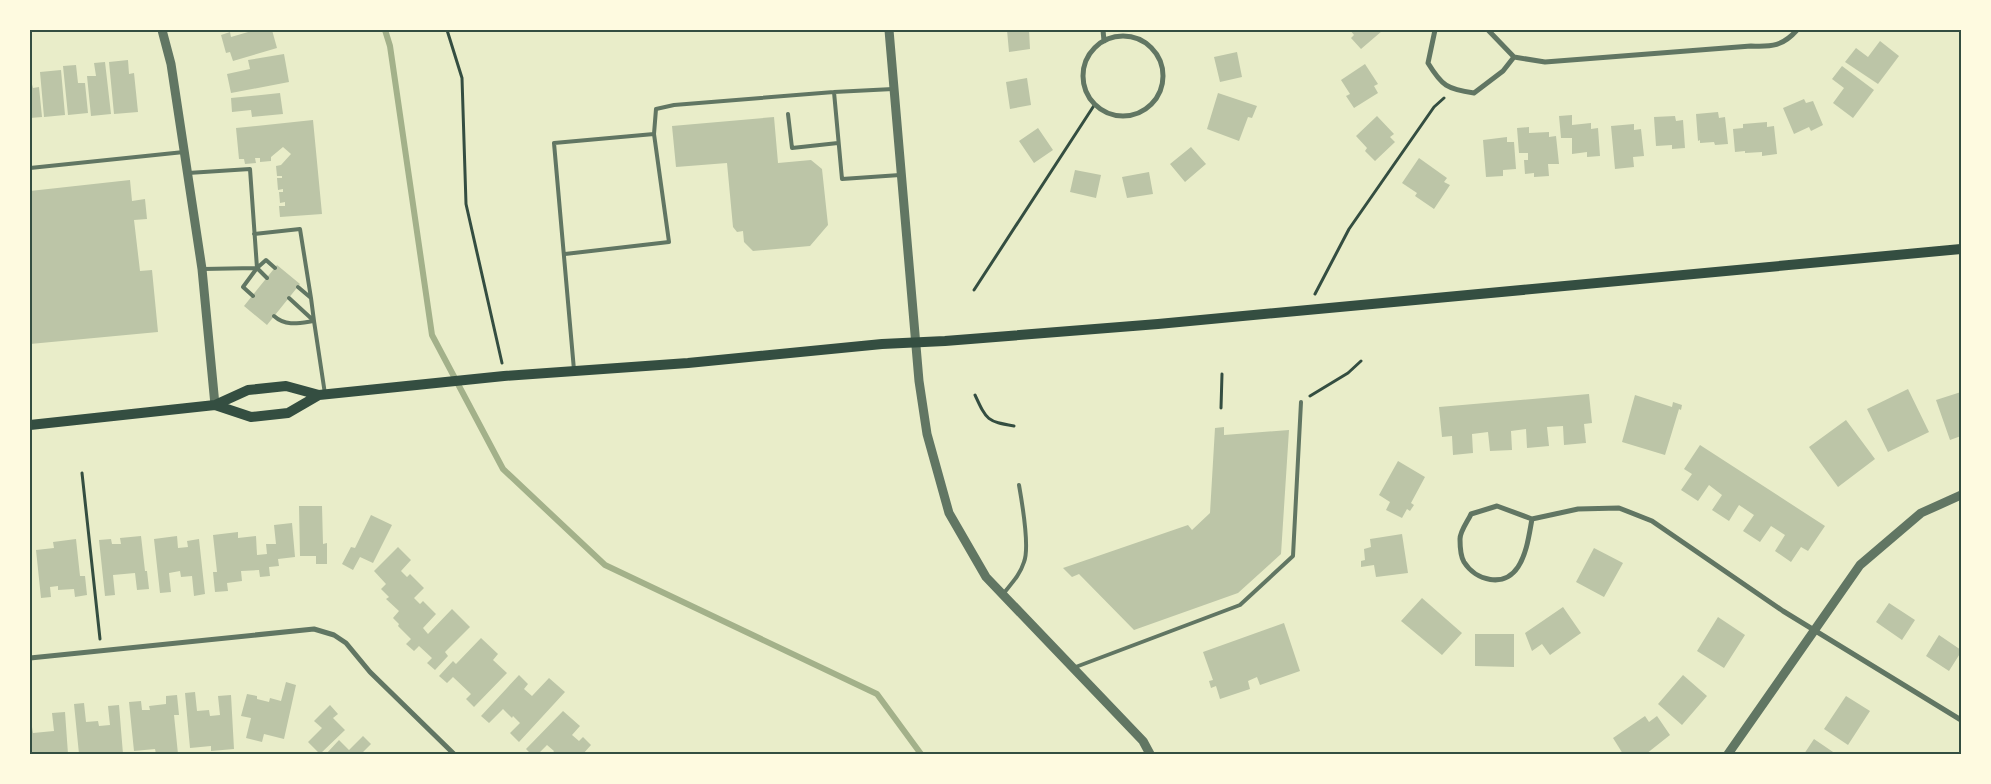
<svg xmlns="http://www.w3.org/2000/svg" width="1991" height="784" font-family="'Public Sans',sans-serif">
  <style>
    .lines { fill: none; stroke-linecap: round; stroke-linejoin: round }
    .stream { stroke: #a3b18a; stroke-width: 6 }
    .building { fill: #bcc5a7 }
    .path { stroke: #344e41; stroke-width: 3 }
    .service { stroke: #617663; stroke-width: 4 }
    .minor { stroke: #617663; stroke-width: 5 }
    .tertiary { stroke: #617663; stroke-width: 9 }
    .secondary { stroke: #344e41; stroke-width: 10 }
    .neatline { fill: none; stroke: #344e41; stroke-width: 2 }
  </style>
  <rect width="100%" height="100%" fill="#e9edc9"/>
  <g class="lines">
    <path class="stream" d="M385 30 390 46 432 335 503 469 605 565 877 694 921 754"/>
  </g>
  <path class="building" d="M255 30H272L277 48 233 61 230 52 226 53 221 35 230 32 231 37Z
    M1007 30H1029L1030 49 1009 52Z
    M1350 30H1382V31L1361 49 1351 38 1354 35Z
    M1880 41 1899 56 1878 84 1845 62 1856 48 1868 57Z
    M1237 52 1242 77 1220 82 1214 57Z
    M284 54 289 82 231 93 227 74 250 69 248 60Z
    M128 60 129 74 134 73 138 112 114 114 109 62Z
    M105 62 111 114 91 116 87 76H96L94 63Z
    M1365 64 1378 84 1374 86 1378 93 1354 108 1346 96 1350 94 1341 80Z
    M76 65 78 83H85L88 113 68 115 63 66Z
    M1842 66 1874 90 1853 118 1833 103 1844 88 1832 79Z
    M61 70 65 115 44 117 40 72Z
    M30 77 33 88 39 87 42 117 30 118Z
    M1027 78 1031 105 1010 109 1006 82Z
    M280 93 283 114 252 117 251 110 232 112 231 98Z
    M1218 93 1257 106 1252 118 1248 117 1239 141 1207 129Z
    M1804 99 1806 103 1813 101 1823 125 1811 131 1809 127 1794 134 1783 108Z
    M1718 112 1719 118 1725 117 1728 144 1715 145 1714 142 1700 143V140L1698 141 1696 114Z
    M1572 115V125L1591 123V129L1598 128 1600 156 1587 157V152L1572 154V138H1561L1559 116Z
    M1377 116 1394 134 1390 137 1395 142 1375 161 1365 151 1367 148 1356 136Z
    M1675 116 1676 121 1683 120 1685 148 1672 149V145L1656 146 1654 117Z
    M774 117 778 163 811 160 822 169 828 225 810 246 753 251 744 242 743 231 737 232 733 227 727 163 676 167 672 126Z
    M313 120 322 214 280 217 279 206H285V202L280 203 279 192H283V189L278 190 277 178H282V176H277L276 166 281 165 291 154 283 147 271 157V161L260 162V158H255L256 163 245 164 244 159H239L236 128Z
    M1767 122V127L1774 126 1777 154 1762 156V152L1745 153V151L1735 152 1733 129 1743 128V124Z
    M1634 124V130L1641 129 1644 156 1633 157 1634 167 1615 169 1611 126Z
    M1529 127V133L1549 132V137L1556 136 1559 164H1548L1549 176 1534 177V173L1525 174 1524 160H1528V153H1519L1517 128Z
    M1038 128 1053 150 1034 163 1019 141Z
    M1507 137V142H1514L1516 169 1503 170V176L1486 177 1483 140Z
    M1191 147 1206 164 1185 182 1170 164Z
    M1419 158 1447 178 1444 182 1450 185 1434 209 1415 196 1417 193 1402 183Z
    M1075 170 1101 175 1096 198 1070 192Z
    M1149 172 1153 194 1127 198 1122 177Z
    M130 180 132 201 145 199 147 219 134 220 140 271 152 270 158 332 30 344V191Z
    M277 265 300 284 267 325 244 306Z
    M1908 389 1929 432 1888 452 1867 409Z
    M1961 392V436L1950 440 1936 400Z
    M1589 394 1592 423 1584 424 1586 443 1564 445 1563 426 1547 427 1549 446 1527 448 1526 429 1511 431 1512 450 1490 451 1488 432 1472 434 1473 453 1453 455 1452 436 1442 437 1439 407Z
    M1635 395 1672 407 1673 402 1682 405 1681 410 1679 409 1665 455 1622 442Z
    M1846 420 1875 459 1838 487 1809 447Z
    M1224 427V435L1289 430 1281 554 1238 593 1134 630 1079 574 1072 577 1063 568 1188 525 1192 530 1210 513 1215 428Z
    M1700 445 1825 526 1808 551 1801 547 1791 562 1775 551 1785 535 1771 526 1760 542 1743 531 1754 515 1739 505 1729 521 1712 510 1722 495 1709 485 1698 501 1681 490 1692 474 1684 469Z
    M1398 461 1425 477 1411 503 1414 505 1410 511 1407 509 1402 518 1386 510 1390 502 1379 495Z
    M299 506H322L323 544 327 543V564H316V556H300Z
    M371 515 392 525 373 563 360 557 353 570 342 564 351 547 355 548Z
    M292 523 295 557 278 559 279 566 269 567 270 576 260 577 259 570 241 571 242 581 227 583 228 591 215 592 213 572H217L213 535 238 532V538L256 536 257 555 267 554 266 544H276L274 525Z
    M1402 534 1408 573 1376 577 1374 565 1361 567V561L1365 560 1364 549 1371 547 1370 539Z
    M141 536 145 571H147L149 589 137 590 135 573 113 575 115 595 105 596 99 540 111 539 112 544H121L120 538Z
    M177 536 178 548 188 547 187 541 199 539 205 594 194 596 192 576 181 577 180 571 169 573 171 592 160 593 154 539Z
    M76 539 80 576H85L87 595 75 597 74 589 58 590V586L50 587 51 597 41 598 36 550 54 548 53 542Z
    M398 547 411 560 401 571 407 577 410 574 424 588 414 598 420 604 423 601 436 614 423 628 428 634 452 609 470 627 445 652 448 656 435 670 427 663 432 658 419 646 414 651 406 644 411 639 398 626 399 624 393 618 399 611 386 599 389 597 381 589 386 584 374 571Z
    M1594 548 1623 563 1604 597 1576 582Z
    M1422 598 1462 633 1442 655 1401 621Z
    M1889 603 1915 620 1902 640 1876 622Z
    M1563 607 1581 633 1550 655 1542 644 1532 651 1525 633Z
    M1718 617 1745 635 1724 668 1697 651Z
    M1284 623 1300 671 1260 685 1257 677 1248 681 1250 689 1220 699 1216 686 1211 688 1209 681 1213 680 1203 652Z
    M1475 634H1514V667L1475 666Z
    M1939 635 1961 650V652L1949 671 1926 656Z
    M481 638 498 654 493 660 507 673 474 707 466 699 471 694 453 677 447 683 439 676 453 661 456 664Z
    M519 675 528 684 524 689 532 696 549 678 565 692 519 742 510 733 520 723 513 716 512 718 503 709 489 723 481 716Z
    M1683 675 1707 696 1682 725 1658 704Z
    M286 682 296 685 284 739 264 734 262 742 246 738 251 718 241 716 247 694 257 696V699L269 702 270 698 281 701Z
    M195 692 197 711 209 710 210 716 220 715 218 696 231 695 234 749 211 751V746L190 748 185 693Z
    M177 695 179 715H174L178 754H156L155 749 134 751 129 702 141 701 142 710H150L149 706 166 704V696Z
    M1846 696 1870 711 1848 745 1824 729Z
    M84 703 86 722 98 721 99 726 110 725 108 706 119 705 123 754H79L74 704Z
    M330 705 338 714 333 718 345 730 320 754 308 742 322 728 314 721Z
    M563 711 580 726 572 735 579 741 583 737 591 745 583 754H552L554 751 547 745 538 754H531L526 749Z
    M65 712 68 754H30V715L33 733 54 731 52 713Z
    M1645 716 1649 722 1657 716 1670 735 1646 754H1623L1613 738Z
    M363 736 371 744 362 753 363 754H326L339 740 349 750Z
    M1814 739 1836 754H1804Z"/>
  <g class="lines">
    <path class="path" d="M447 30 462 78 466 204 502 363
      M974 290 1095 104
      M1315 294 1349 229 1434 107 1444 98
      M975 395C987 421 987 421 1014 426
      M1310 396 1348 373 1361 361
      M1221 408 1222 374
      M82 473 100 639"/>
    <path class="service" d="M834 92 842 179 900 175
      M788 114 792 148 838 143
      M30 168 184 152
      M188 173 250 169 257 268 203 269
      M254 234 300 229 311 298
      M565 254 669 242 654 134 656 109 674 105 834 92 893 89
      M257 268 267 278
      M298 287 311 298 314 321
      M253 296 243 287 257 268 266 260 275 268
      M289 298 314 321
      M274 316C286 327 300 323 314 321L325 394
      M574 370 554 143 654 134
      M1003 594C1011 584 1020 575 1024 562 1030 547 1022 502 1019 485
      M1073 668 1240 605 1293 556 1301 402"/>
    <path class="minor" d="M1103 30 1104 41
      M1435 30 1428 63C1442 86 1447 89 1474 93L1503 71 1514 57
      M1488 30 1514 57 1545 62 1751 46C1772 47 1783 46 1797 30
      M1083 76a40 40 0 1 1 80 0a40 40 0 1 1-80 0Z
      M1532 519C1529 535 1527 553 1518 567 1504 588 1476 581 1464 562 1461 557 1460 545 1460 539 1460 531 1468 521 1471 514L1497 506 1532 519 1578 509 1619 508 1652 521 1783 611 1961 720
      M30 658 314 629 334 635 346 643 370 672 454 754"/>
    <path class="tertiary" d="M162 30 171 64 202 269 215 405
      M889 30 919 381 927 434 949 513 986 577 1143 741 1150 754
      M1728 754 1860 565 1921 513 1961 495"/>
    <path class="secondary" d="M215 405 251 417 288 413 319 395
      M30 425 215 405 248 390 286 386 319 395 504 376 688 363 882 344 945 341 1158 324 1961 249"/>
  </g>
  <rect width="1991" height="784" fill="none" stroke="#fefae0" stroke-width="62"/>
  <rect x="31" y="31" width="1929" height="722" class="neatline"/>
</svg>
